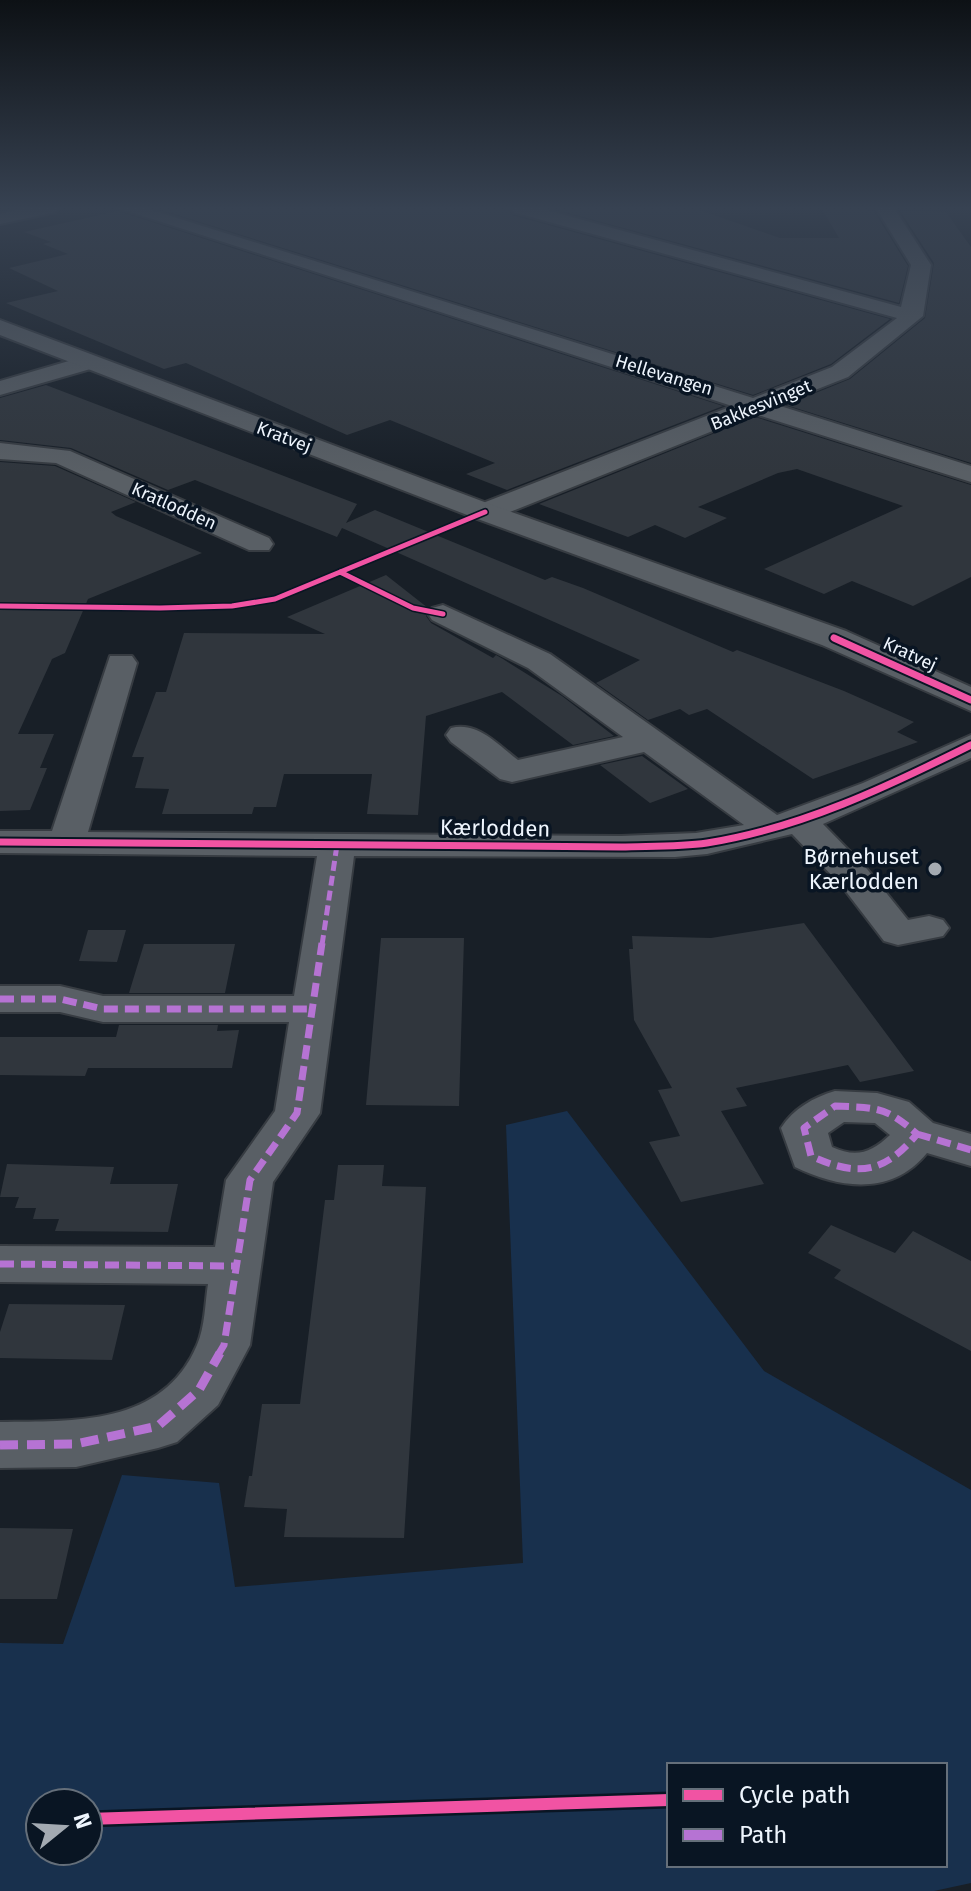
<svg xmlns="http://www.w3.org/2000/svg" width="971" height="1891" font-family="'Fira Sans',sans-serif">
  <style>
    .green { fill: #18304d; fill-rule: evenodd }
    .building { fill: #30363d }
    .lines { fill: none; stroke-linecap: round; stroke-linejoin: round }
    .minor-casing { stroke: #373c42; stroke-width: 4 }
    .tertiary-casing { stroke: #373c42; stroke-width: 4 }
    .minor { fill: #595f65; fill-rule: evenodd }
    .tertiary { fill: #595f65; fill-rule: evenodd }
    .quiet-far2 { stroke: #b673d3; stroke-width: 5; stroke-dasharray: 10 5; stroke-linecap: butt }
    .quiet-far1 { stroke: #b673d3; stroke-width: 7; stroke-dasharray: 14 7; stroke-linecap: butt }
    .quiet { stroke: #b673d3; stroke-width: 9; stroke-dasharray: 18 9; stroke-linecap: butt }
    .cycleway-far2-casing { stroke: #091523; stroke-width: 8 }
    .cycleway-far1-casing { stroke: #091523; stroke-width: 11 }
    .cycleway-casing { stroke: #091523; stroke-width: 17 }
    .cycleway-far2 { stroke: #f153a3; stroke-width: 5 }
    .cycleway-far1 { stroke: #f153a3; stroke-width: 7 }
    .cycleway { stroke: #f153a3; stroke-width: 12 }
    .poi-dot { fill: #a3aab2; stroke: #091523; stroke-width: 3 }
    .labels { text-anchor: middle; dominant-baseline: central; stroke-width: 7; stroke-linejoin: round; paint-order: stroke }
    .far-street-label { font-size: 18px; fill: #eef5fd; stroke: #091523 }
    .street-label { font-size: 22px; fill: #eef5fd; stroke: #091523 }
    .poi-label { font-size: 22px; fill: #eef5fd; stroke: #091523; text-anchor: end }
  </style>
  <rect width="100%" height="100%" fill="#181f27"/>
  <path class="green" d="M567 1111 764 1371 971 1490V1883L934 1891H0V1643L63 1644 122 1475 219 1483 235 1587 523 1563 506 1125ZM945 1765V1865H669V1765ZM88 1803V1851H40V1803Z"/>
  <path class="building" d="M155 208H507L512 215 890 319 831 364 753 395Z
    M550 208H694L780 238H839L822 209H860L874 211 908 266 899 303Z
    M118 211 723 406 507 490 466 474 495 463 390 420 347 435 186 363 164 369 6 303 58 291 9 268 68 254 43 244 51 242 24 232Z
    M900 211 946 212 971 247V463L786 405 850 379 925 318 934 263Z
    M46 385 357 504 346 523 375 510 545 580 552 577 583 588 733 652 737 650 844 691 914 722 897 732 918 742 813 779 707 709 689 715 680 709 648 720 596 683 640 660 342 528 337 537 195 480 168 490 71 448 0 440V398Z
    M755 417 971 485V577L913 606 852 581 824 594 764 569 903 506 797 469 778 473 698 507 727 518 685 538 655 525 628 537 539 504Z
    M0 462 55 466 136 502 111 512 116 516 202 553 88 599 65 653 52 659 18 734H54L40 768H47L30 810 0 811Z
    M386 575 428 608 426 616 431 623 493 658 496 655 503 659 562 696 614 736 573 745 502 692 426 716 418 815 367 814 372 774H284L276 807H254L252 814H162L169 789 135 788 144 757H132L156 692H166L184 633 325 634 287 617Z
    M642 756 688 789 650 803 600 765Z
    M804 923 914 1071 860 1082 848 1065 736 1088 747 1106 721 1111 764 1184 681 1202 649 1142 680 1136 658 1090 672 1088 634 1020 629 949H633L632 936 711 938Z
    M88 930H126L117 962 79 961Z
    M381 938H464L459 1106 366 1105Z
    M144 944H235L225 993H129Z
    M119 1025H218L217 1031 239 1030 232 1068H88L85 1076 0 1075V1037H116Z
    M7 1164 114 1167 110 1184H178L168 1232 55 1231 59 1219H33L36 1208H15L19 1197H0Z
    M338 1165H384L382 1186 426 1187 404 1538 284 1537 287 1509 244 1507 249 1476H252L262 1404H300L325 1200H334Z
    M831 1225 895 1253 913 1231 971 1261V1351L834 1278 841 1270 808 1253Z
    M9 1304 125 1305 112 1360 0 1358V1332Z
    M0 1528 73 1529 57 1599H0Z"/>
  <g class="lines">
    <defs>
      <path id="minor" d="M25 208H59L56 212 0 224V214Z
        M118 208H145L753 398 832 367 897 318 513 212 510 208H539L901 307 911 265 876 208H894L931 265 923 316 848 377 777 405 971 466V482L755 414 495 518H475L472 512 475 506 732 406Z
        M86 356 94 358 97 363 94 368 0 395V381Z
        M0 443 70 451 269 538 273 544 269 550H249L56 463 0 459Z
        M443 605 550 654 777 815 863 783 971 735V758L823 824 867 869 908 920 929 916 943 920 949 928 943 936 898 945 884 941 841 885 792 834 707 854 675 857 354 856 320 1113 273 1182 250 1345 218 1405 177 1442 158 1448 76 1467 0 1468V1422C74 1421 163 1426 197 1345 205 1327 205 1303 208 1284L0 1282V1246L215 1247 226 1180 275 1111 289 1022H103L60 1012H0V986H60L103 996H294L317 856 0 853V831H52L110 656H132L137 663 88 832 621 836 696 833 744 825 644 752 512 782 500 779 451 742 446 735 451 728C478 721 498 745 518 760L623 737 528 668 432 620 428 614 432 608Z
        M835 1091 877 1093 909 1102 933 1123 971 1134V1166L927 1153C892 1196 840 1189 795 1167L781 1128C793 1109 814 1097 835 1091ZM844 1122 875 1123 890 1135C871 1153 856 1158 832 1147L828 1133Z"/>
      <path id="tertiary" d="M0 320 495 506 846 631 971 687V711L822 645 475 518 0 335Z"/>
    </defs>
    <use href="#minor" class="minor-casing"/>
    <use href="#tertiary" class="tertiary-casing"/>
    <use href="#minor" class="minor"/>
    <use href="#tertiary" class="tertiary"/>
    <path class="quiet-far2" d="M322 945 337 845"/>
    <path class="quiet-far1" d="M0 999H60L103 1009H312
      M835 1106C877 1108 885 1106 917 1134 884 1174 857 1177 811 1156L804 1128Z
      M917 1134 971 1150
      M0 1264 237 1266
      M218 1355 224 1345 250 1180 297 1113 322 943"/>
    <path class="quiet" d="M0 1445 76 1444 158 1426 199 1390 220 1353"/>
    <defs>
      <path id="cycleway-far2" d="M340 572 413 608 443 614
        M0 606 160 608 232 606 275 599 485 512"/>
      <path id="cycleway-far1" d="M834 638 971 700
        M0 842 621 847C650 846 679 847 707 843 801 828 887 787 971 745"/>
      <path id="cycleway" d="M88 1819 669 1800"/>
    </defs>
    <use href="#cycleway-far2" class="cycleway-far2-casing"/>
    <use href="#cycleway-far1" class="cycleway-far1-casing"/>
    <use href="#cycleway" class="cycleway-casing"/>
    <use href="#cycleway-far2" class="cycleway-far2"/>
    <use href="#cycleway-far1" class="cycleway-far1"/>
    <use href="#cycleway" class="cycleway"/>
  </g>
  <linearGradient id="sky" x2="0" y2="1"><stop stop-color="#0d1115"/><stop offset="0.44" stop-color="#374252"/><stop offset="1" stop-color="#374252" stop-opacity="0"/></linearGradient>
  <rect width="971" height="473" fill="url(#sky)"/>
  <circle class="poi-dot" cx="935" cy="869" r="8"/>
  <g class="labels">
    <g class="far-street-label">
      <text transform="translate(664 375) rotate(17)">Hellevangen</text>
      <text transform="translate(761 405) rotate(-22)">Bakkesvinget</text>
      <text transform="translate(284 437) rotate(21)">Kratvej</text>
      <text transform="translate(174 506) rotate(24)">Kratlodden</text>
      <text transform="translate(910 654) rotate(25)">Kratvej</text>
    </g>
    <g class="street-label">
      <text transform="translate(495 828) rotate(1)">Kærlodden</text>
    </g>
    <g class="poi-label">
      <text x="919" y="856">Børnehuset<tspan x="919" dy="25">Kærlodden</tspan></text>
    </g>
  </g>
  <rect x="667" y="1763" width="280" height="104" fill="#091523" stroke="#656f7a" stroke-width="2"/>
  <rect x="683" y="1789" width="40" height="12" fill="#f153a3" stroke="#656f7a" stroke-width="2"/>
  <text x="739" y="1803" font-size="24" fill="#eef5fd">Cycle path</text>
  <rect x="683" y="1829" width="40" height="12" fill="#b673d3" stroke="#656f7a" stroke-width="2"/>
  <text x="739" y="1843" font-size="24" fill="#eef5fd">Path</text>
  <g transform="translate(64 1827) rotate(72)"><circle r="38" fill="#091523" stroke="#656f7a" stroke-width="2"/>
  <path d="M0-6L14 30L0 20L-14 30Z" fill="#a3aab2"/>
  <text y="-12" font-size="22" font-weight="bold" text-anchor="middle" fill="#eef5fd">N</text>
  </g>
</svg>
